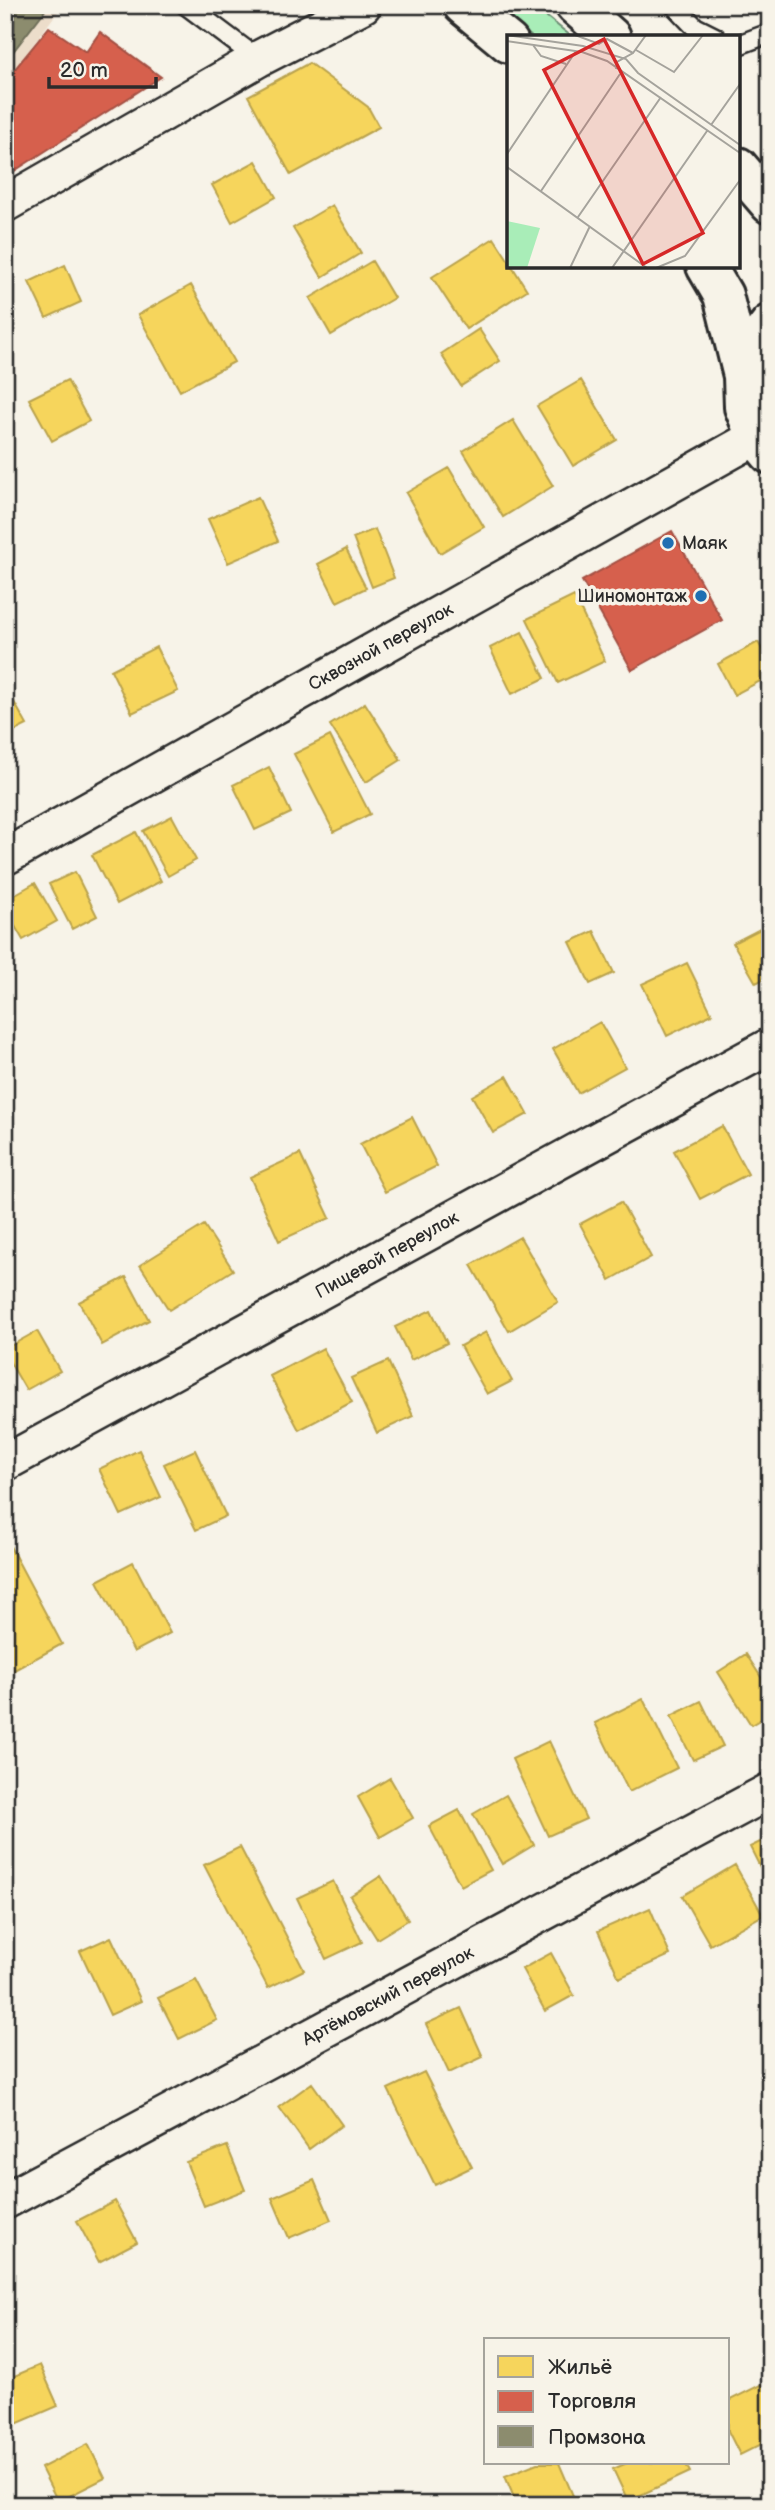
<svg xmlns="http://www.w3.org/2000/svg" width="775" height="2510" font-family="'Balsamiq Sans',sans-serif">
  <style>
    .built { fill: #ecddca }
    .green { fill: #a9edb8; stroke: #6a8c72; stroke-width: 2 }
    .homes { fill: #f6d55c; stroke: #b9a24d; stroke-width: 2 }
    .shops { fill: #d6604d; stroke: #a35043; stroke-width: 2 }
    .industry { fill: #8c8c6e; stroke: #6f6f5a; stroke-width: 2 }
    .lines { fill: none; stroke-linecap: round; stroke-linejoin: round }
    .service-casing { stroke: #2b2b2b; stroke-width: 23 }
    .minor-casing { stroke: #2b2b2b; stroke-width: 40 }
    .primary-casing { stroke: #2b2b2b; stroke-width: 44 }
    .service { stroke: #f7f3e8; stroke-width: 18 }
    .minor { stroke: #f7f3e8; stroke-width: 35 }
    .primary { stroke: #f7f3e8; stroke-width: 38 }
    .poi-dot { fill: #1f6fb2; stroke: #f7f3e8; stroke-width: 2.5 }
    .labels { text-anchor: middle; dominant-baseline: central; stroke-width: 7; stroke-linejoin: round; paint-order: stroke }
    .poi-label { font-size: 18px; fill: #2b2b2b; stroke: #f7f3e8; text-anchor: start }
    .street-label { font-size: 18px; fill: #2b2b2b; stroke: #f7f3e8 }
    .inset-road { fill: none; stroke: #a5a39c; stroke-width: 2 }
    .view { fill: #d62828; fill-opacity: 0.15; stroke: #d62828; stroke-width: 3.5 }
    .inset-edge { fill: none; stroke: #2b2b2b; stroke-width: 3.5 }
  </style>
  <rect width="100%" height="100%" fill="#f7f3e8"/>
  <filter id="ink" filterUnits="userSpaceOnUse"><feTurbulence type="fractalNoise" baseFrequency=".0143" numOctaves="2"/><feDisplacementMap in="SourceGraphic" scale="14" xChannelSelector="R" yChannelSelector="G"/><feConvolveMatrix kernelMatrix="1 2 1 2 8 2 1 2 1" color-interpolation-filters="sRGB"/></filter>
  <g filter="url(#ink)">
    <path class="built" d="M5 5H63L5 81Z"/>
    <path class="green" d="M492 5H532L572 37H532Z"/>
    <path class="homes" d="M309 63 368 107 379 127 291 175 248 96Z
      M256 161 276 197 232 222 212 185Z
      M332 205 361 253 322 277 293 228Z
      M494 238 509 261V266H512L527 290 466 329 432 277Z
      M372 261 394 298 331 335 310 298Z
      M65 265 81 302 46 318 29 282Z
      M191 285 234 362 180 391 138 315Z
      M479 329 500 361 461 386 441 354Z
      M67 380 89 421 52 441 29 399Z
      M581 380 617 440 573 466 537 406Z
      M513 420 553 486 503 517 463 451Z
      M449 468 484 527 440 553 406 493Z
      M258 497 278 541 228 563 208 519Z
      M375 529 394 578 372 587 353 538Z
      M346 549 366 588 337 602 318 564Z
      M574 596 605 661 558 683 527 619Z
      M522 632 545 678 512 694 490 648Z
      M758 642 770 663V676L734 695 718 664Z
      M156 647 178 691 132 713 111 670Z
      M5 686 27 725 5 736Z
      M365 703 401 760 366 782 330 725Z
      M330 736 370 814 334 832 294 754Z
      M269 767 291 813 255 830 233 785Z
      M172 816 196 860 168 876 143 831Z
      M136 832 161 881 117 904 92 855Z
      M75 872 97 916 72 929 49 884Z
      M35 883 57 921 23 940 5 909V900Z
      M770 924V976L756 983 733 943Z
      M594 931 614 973 590 984 570 942Z
      M687 963 712 1014 667 1036 642 984Z
      M600 1022 625 1067 578 1093 553 1049Z
      M507 1076 528 1114 493 1133 472 1096Z
      M412 1117 437 1166 385 1192 360 1144Z
      M722 1126 748 1174 700 1199 674 1151Z
      M300 1154 330 1218 279 1241 250 1177Z
      M621 1202 651 1257 610 1280 580 1224Z
      M204 1225 233 1270 169 1310 140 1265Z
      M520 1237 558 1302 509 1331 471 1265Z
      M126 1277 149 1320 102 1345 79 1302Z
      M431 1310 447 1343 411 1360 395 1327Z
      M37 1331 60 1371 26 1390 5 1354V1349Z
      M486 1332 512 1381 487 1394 460 1346Z
      M323 1348 352 1402 299 1430 270 1376Z
      M388 1361 413 1416 377 1433 351 1378Z
      M139 1450 161 1497 121 1515 99 1469Z
      M195 1450 226 1516 196 1530 164 1464Z
      M5 1537 62 1644 5 1675Z
      M133 1562 170 1633 134 1652 97 1581Z
      M746 1654 770 1691V1714L751 1725 718 1672Z
      M643 1699 677 1768 629 1792 595 1723Z
      M701 1701 723 1746 693 1760 671 1716Z
      M549 1741 586 1819 548 1836 512 1759Z
      M390 1778 413 1818 380 1837 358 1797Z
      M506 1795 534 1845 502 1864 473 1814Z
      M459 1810 491 1870 461 1886 429 1826Z
      M770 1837V1887L750 1847Z
      M240 1847 304 1970 268 1988 204 1865Z
      M735 1865 763 1915 710 1945 682 1896Z
      M381 1876 408 1920 377 1939 350 1896Z
      M333 1881 362 1942 326 1959 297 1898Z
      M650 1908 670 1955 619 1978 598 1931Z
      M111 1937 141 2001 110 2015 80 1951Z
      M551 1953 574 1995 545 2011 522 1969Z
      M196 1980 217 2020 179 2039 158 1998Z
      M461 2008 483 2057 449 2073 426 2024Z
      M424 2072 472 2167 435 2185 388 2089Z
      M312 2083 342 2125 309 2149 279 2107Z
      M227 2146 245 2190 204 2206 186 2162Z
      M314 2180 331 2220 289 2238 272 2198Z
      M115 2201 137 2242 99 2262 77 2221Z
      M40 2365 58 2406 9 2427 5 2418V2380Z
      M770 2380V2440L740 2455 728 2431V2401Z
      M88 2444 105 2478 58 2502 41 2468Z
      M537 2463H559L577 2505H517L505 2476Z
      M627 2463H685L690 2472 628 2501 613 2469Z"/>
    <path class="shops" d="M49 27 86 52 100 32 161 77 5 177V81Z
      M672 531 722 620 632 670 582 581Z"/>
    <path class="industry" d="M8 5H49L5 62V9Z"/>
    <g class="lines">
      <defs>
        <path id="service" d="M186 5 258 59
          M674 5 695 27 715 37
          M738 45 770 33"/>
        <path id="minor" d="M5 204 258 59 363 5
          M5 857 756 437
          M5 1463 770 1046
          M5 2201 770 1791"/>
        <path id="primary" d="M463 5 509 43
          M575 5 611 37
          M738 167 770 204
          M706 266 723 295 743 376 744 407 756 437 770 454
          M743 376 750 350 770 324"/>
      </defs>
      <use href="#service" class="service-casing"/>
      <use href="#minor" class="minor-casing"/>
      <use href="#primary" class="primary-casing"/>
      <use href="#service" class="service"/>
      <use href="#minor" class="minor"/>
      <use href="#primary" class="primary"/>
    </g>
  </g>
  <g class="poi-dot">
    <circle cx="668" cy="543" r="7"/>
    <circle cx="701" cy="596" r="7"/>
  </g>
  <g class="labels">
    <g class="poi-label">
      <text x="682" y="543">Маяк</text>
      <text x="687" y="596" text-anchor="end">Шиномонтаж</text>
    </g>
    <g class="street-label">
      <text transform="translate(381 647) rotate(-29)">Сквозной переулок</text>
      <text transform="translate(387 1255) rotate(-29)">Пищевой переулок</text>
      <text transform="translate(388 1996) rotate(-28)">Артёмовский переулок</text>
    </g>
  </g>
  <g transform="translate(507 35)">
    <rect width="233" height="233" fill="#f7f3e8"/>
    <path d="M0 186 33 193 20 233H0Z" fill="#a9edb8"/>
    <path class="inset-road" d="M0 0 76 11 119 24 131 38 233 110M68 0 92 9 100 4 126 18M0 6 75 17 100 26 233 118M26 10 34 21 59 29M129 15 167 37 196 0M109 34 110 27 126 18 139 0M204 90 233 49M0 119 69 16M0 132 140 233M34 156 113 39M71 182 154 62M63 233 83 191M105 233 200 96M149 233 178 221 233 145"/>
    <path class="view" d="M97 4 196 198 136 229 37 35Z"/>
    <rect width="233" height="233" class="inset-edge"/>
  </g>
  <rect width="775" height="2510" fill="none" stroke="#f7f3e8" stroke-width="28"/>
  <rect x="14" y="14" width="747" height="2482" fill="none" stroke="#2b2b2b" stroke-width="2.5" filter="url(#ink)"/>
  <rect x="484" y="2338" width="245" height="126" fill="#f7f3e8" stroke="#a5a39c" stroke-width="2"/>
  <rect x="498" y="2356" width="35" height="21" fill="#f6d55c" stroke="#a5a39c" stroke-width="2"/>
  <text x="548" y="2374" font-size="21" fill="#2b2b2b">Жильё</text>
  <rect x="498" y="2391" width="35" height="21" fill="#d6604d" stroke="#a5a39c" stroke-width="2"/>
  <text x="548" y="2408" font-size="21" fill="#2b2b2b">Торговля</text>
  <rect x="498" y="2426" width="35" height="21" fill="#8c8c6e" stroke="#a5a39c" stroke-width="2"/>
  <text x="548" y="2444" font-size="21" fill="#2b2b2b">Промзона</text>
  <path d="M49 77v10h107v-10" fill="none" stroke="#2b2b2b" stroke-width="3.5"/>
  <text x="60" y="77" font-size="21" fill="#2b2b2b" stroke="#f7f3e8" stroke-width="5" paint-order="stroke">20 m</text>
</svg>
